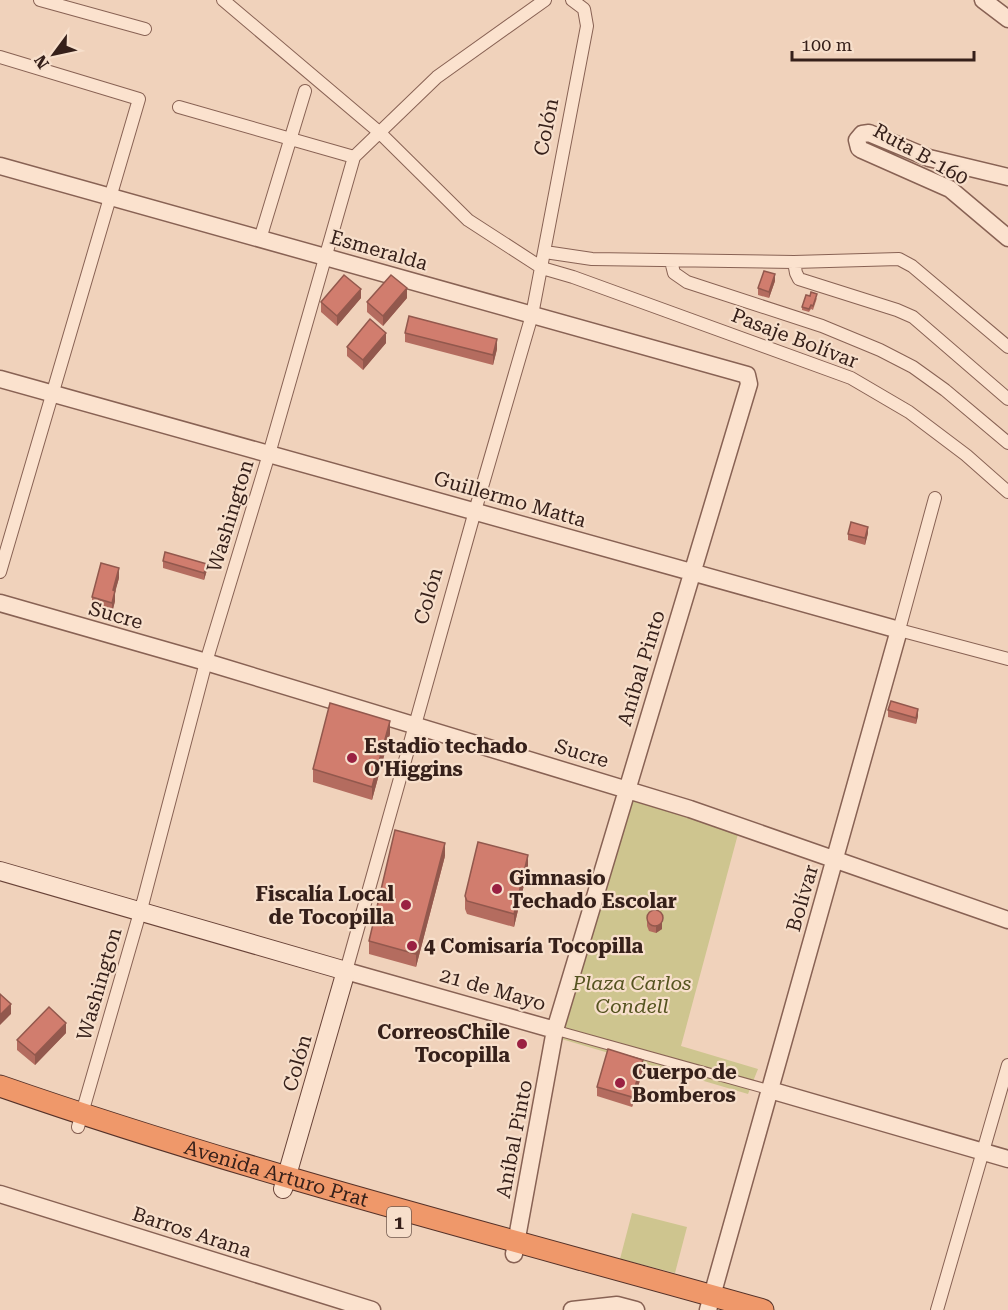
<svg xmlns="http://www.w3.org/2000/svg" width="1008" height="1310" font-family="'Roboto Serif',serif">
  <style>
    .green { fill: #cec58f }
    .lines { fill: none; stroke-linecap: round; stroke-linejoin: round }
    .pedestrian-casing { stroke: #886254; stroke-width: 11 }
    .minor-casing { stroke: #886254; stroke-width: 14 }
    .tertiary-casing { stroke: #886254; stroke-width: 19 }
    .secondary-casing { stroke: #694338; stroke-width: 20 }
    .trunk-casing { stroke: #553229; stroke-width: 23 }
    .pedestrian { stroke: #fbe2ce; stroke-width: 9 }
    .minor { stroke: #fbe2ce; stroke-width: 12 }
    .tertiary { stroke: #fbe2ce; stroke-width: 16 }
    .secondary { stroke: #fbe2ce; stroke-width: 18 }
    .trunk { stroke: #ef986a; stroke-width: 21 }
    .wall { fill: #b46c5f }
    .shaded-wall { fill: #92584d }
    .building { fill: #d17d6e; stroke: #92584d; stroke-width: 1.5 }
    .poi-dot { fill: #9a2142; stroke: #f7dfcb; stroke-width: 2 }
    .labels { text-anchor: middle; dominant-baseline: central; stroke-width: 4.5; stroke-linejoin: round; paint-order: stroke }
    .shield { fill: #f7dfcb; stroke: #70594f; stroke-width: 1.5 }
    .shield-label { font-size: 18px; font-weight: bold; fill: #36201a }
    .street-label { font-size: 20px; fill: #36201a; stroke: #f7dfcb }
    .poi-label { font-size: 20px; font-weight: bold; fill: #36201a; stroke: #f7dfcb; text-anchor: start }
    .park-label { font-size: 20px; font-style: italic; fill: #54531f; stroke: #f7dfcb }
  </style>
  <rect width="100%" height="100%" fill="#f0d2bb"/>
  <path class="green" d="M627 798 738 834 681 1046 758 1069 748 1094 558 1038Z
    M632 1213 687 1227 675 1273 620 1259Z"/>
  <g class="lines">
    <defs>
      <path id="pedestrian" d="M555 1030 770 1090"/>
      <path id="minor" d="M40 0 145 29
        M223 0 379 132 468 220 542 268 573 277 851 378 909 412 966 455 1008 492
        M0 57 139 99 0 572
        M179 107 354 157
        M260 239 305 91
        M545 252 592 259 794 262 796 273 799 279 897 310 913 317 1008 399
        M671 261 674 273 687 282 822 326 880 350 913 367 945 390 1008 443
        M794 262 899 259 912 266 1008 347
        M935 498 899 630 1008 659
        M346 971 475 511 532 315 587 26 584 9 572 0
        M78 1127 143 902 206 662 269 454 354 157 437 77 545 0
        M937 1310 1008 1065"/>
      <path id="tertiary" d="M983 0 1008 19
        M0 166 747 375 749 384 555 1030 514 1254
        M1008 177 929 158 869 133 862 134 857 140 859 148 862 150 950 189 1008 238
        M0 379 899 630 708 1310
        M0 603 206 662 690 809 1008 920
        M346 971 555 1030
        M770 1090 1008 1159
        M0 1194 372 1310
        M572 1310 617 1305 636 1310"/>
      <path id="secondary" d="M0 871 346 971 283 1189"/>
      <g id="trunk">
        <path id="s1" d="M0 1086C250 1173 508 1238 763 1310"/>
      </g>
    </defs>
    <use href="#pedestrian" class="pedestrian-casing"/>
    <use href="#minor" class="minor-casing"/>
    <use href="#tertiary" class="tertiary-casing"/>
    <use href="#secondary" class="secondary-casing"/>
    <use href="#trunk" class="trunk-casing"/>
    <use href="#pedestrian" class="pedestrian"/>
    <use href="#minor" class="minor"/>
    <use href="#tertiary" class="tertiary"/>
    <use href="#secondary" class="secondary"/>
    <use href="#trunk" class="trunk"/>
  </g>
  <path class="wall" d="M775 281 769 298 758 295V288Z
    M361 298 337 326 321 312V302Z
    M407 298 383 326 367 312V302Z
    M817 298 813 310 811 309 809 312 802 310V307Z
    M405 333 497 349 493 365 405 342Z
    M386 343 363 370 347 356V347Z
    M868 533 865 545 848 540V534Z
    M163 561 207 570 204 580 163 568Z
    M119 578 115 591V601L112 613 92 607V597Z
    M888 710 918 716 916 724 888 717Z
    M390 734 372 800 313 782V769Z
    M445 856 416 967 369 954V941Z
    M528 868 514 927 467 914 465 909V896Z
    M647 919 662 929 656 933 649 931 647 926Z
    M66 1033 35 1065 17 1050V1040Z
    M643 1070 632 1107 597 1096V1087Z"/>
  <path class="shaded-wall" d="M775 274V281L769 298V292Z
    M407 288V298L383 326V316Z
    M361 289V298L337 326V316Z
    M386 333V343L363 370V360Z
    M497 339V349L493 365V355Z
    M868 527V533L865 545V538Z
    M207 564V570L204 580V573Z
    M119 568V578L113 600V590Z
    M115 591V601L112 613V603Z
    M918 709V716L916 724V718Z
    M390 721V734L372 800V787Z
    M445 843V856L416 967V954Z
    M528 855V868L514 927V914Z
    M662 915V929L656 933V927Z
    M11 1004V1014L0 1025V1015Z
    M66 1023V1033L35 1065V1055Z
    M643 1060V1070L632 1107V1097Z"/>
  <path class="building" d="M764 271 775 274 769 292 758 288Z
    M344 275 361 289 337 316 321 302Z
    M391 275 407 288 383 316 367 302Z
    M811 292 817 294 813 306 811 305 809 309 802 307 806 295 810 296Z
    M409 316 497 339 493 355 405 333Z
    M370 319 386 333 363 360 347 347Z
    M851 522 868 527 865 538 848 534Z
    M165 552 207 564 204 573 163 561Z
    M101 563 119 568 113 590 115 591 112 603 92 597Z
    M891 701 918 709 916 718 888 710Z
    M330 703 390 721 372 787 313 769Z
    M395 830 445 843 416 954 369 941Z
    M478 842 528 855 514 914 467 901 465 896Z
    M647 918a8 8 0 1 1 16 0a8 8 0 1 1-16 0Z
    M0 994 11 1004 0 1015Z
    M49 1007 66 1023 35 1055 17 1040Z
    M608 1049 643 1060 632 1097 597 1087Z"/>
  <g class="poi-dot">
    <circle cx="352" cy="758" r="6"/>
    <circle cx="497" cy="889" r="6"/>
    <circle cx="406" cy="905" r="6"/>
    <circle cx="412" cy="946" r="6"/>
    <circle cx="522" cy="1044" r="6"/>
    <circle cx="620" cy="1083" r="6"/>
  </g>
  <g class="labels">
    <rect class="shield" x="387" y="1207" width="24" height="30" rx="4.5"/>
    <g class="shield-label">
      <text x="399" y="1222">1</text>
    </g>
    <g class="street-label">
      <text transform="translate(546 127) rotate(-79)">Colón</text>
      <text transform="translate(921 154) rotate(29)">Ruta B-160</text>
      <text transform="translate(379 250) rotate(16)">Esmeralda</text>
      <text transform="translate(795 338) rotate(21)">Pasaje Bolívar</text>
      <text transform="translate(510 499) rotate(16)">Guillermo Matta</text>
      <text transform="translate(230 516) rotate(-73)">Washington</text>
      <text transform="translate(428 596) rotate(-74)">Colón</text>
      <text transform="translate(116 615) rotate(16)">Sucre</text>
      <text transform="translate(641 668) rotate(-73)">Aníbal Pinto</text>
      <text transform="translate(582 753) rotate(17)">Sucre</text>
      <text transform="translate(802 898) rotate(-74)">Bolívar</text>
      <text transform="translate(99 984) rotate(-74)">Washington</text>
      <text transform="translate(493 989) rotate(16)">21 de Mayo</text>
      <text transform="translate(297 1063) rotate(-74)">Colón</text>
      <text transform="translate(514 1139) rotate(-79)">Aníbal Pinto</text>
      <text stroke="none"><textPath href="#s1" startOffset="290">Avenida Arturo Prat</textPath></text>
      <text transform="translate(192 1232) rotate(18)">Barros Arana</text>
    </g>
    <g class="poi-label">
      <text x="364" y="746">Estadio techado<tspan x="364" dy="23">O'Higgins</tspan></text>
      <text x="509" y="878">Gimnasio<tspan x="509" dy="23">Techado Escolar</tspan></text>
      <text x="394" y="894" text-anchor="end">Fiscalía Local<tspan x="394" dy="23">de Tocopilla</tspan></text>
      <text x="424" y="946">4 Comisaría Tocopilla</text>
      <text x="510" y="1032" text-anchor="end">CorreosChile<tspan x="510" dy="23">Tocopilla</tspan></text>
      <text x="632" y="1072">Cuerpo de<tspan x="632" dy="23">Bomberos</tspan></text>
    </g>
    <g class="park-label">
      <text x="632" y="983">Plaza Carlos<tspan x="632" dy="23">Condell</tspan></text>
    </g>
  </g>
  <g transform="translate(54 54) rotate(237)" stroke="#f7dfcb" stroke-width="4.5" paint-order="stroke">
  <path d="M0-4.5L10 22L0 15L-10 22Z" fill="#36201a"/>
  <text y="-9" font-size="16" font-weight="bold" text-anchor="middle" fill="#36201a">N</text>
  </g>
  <path d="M792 51v9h182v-9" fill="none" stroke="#36201a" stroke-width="3"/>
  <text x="801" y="51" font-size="18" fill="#36201a" stroke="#f7dfcb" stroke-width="4.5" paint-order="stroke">100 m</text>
</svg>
